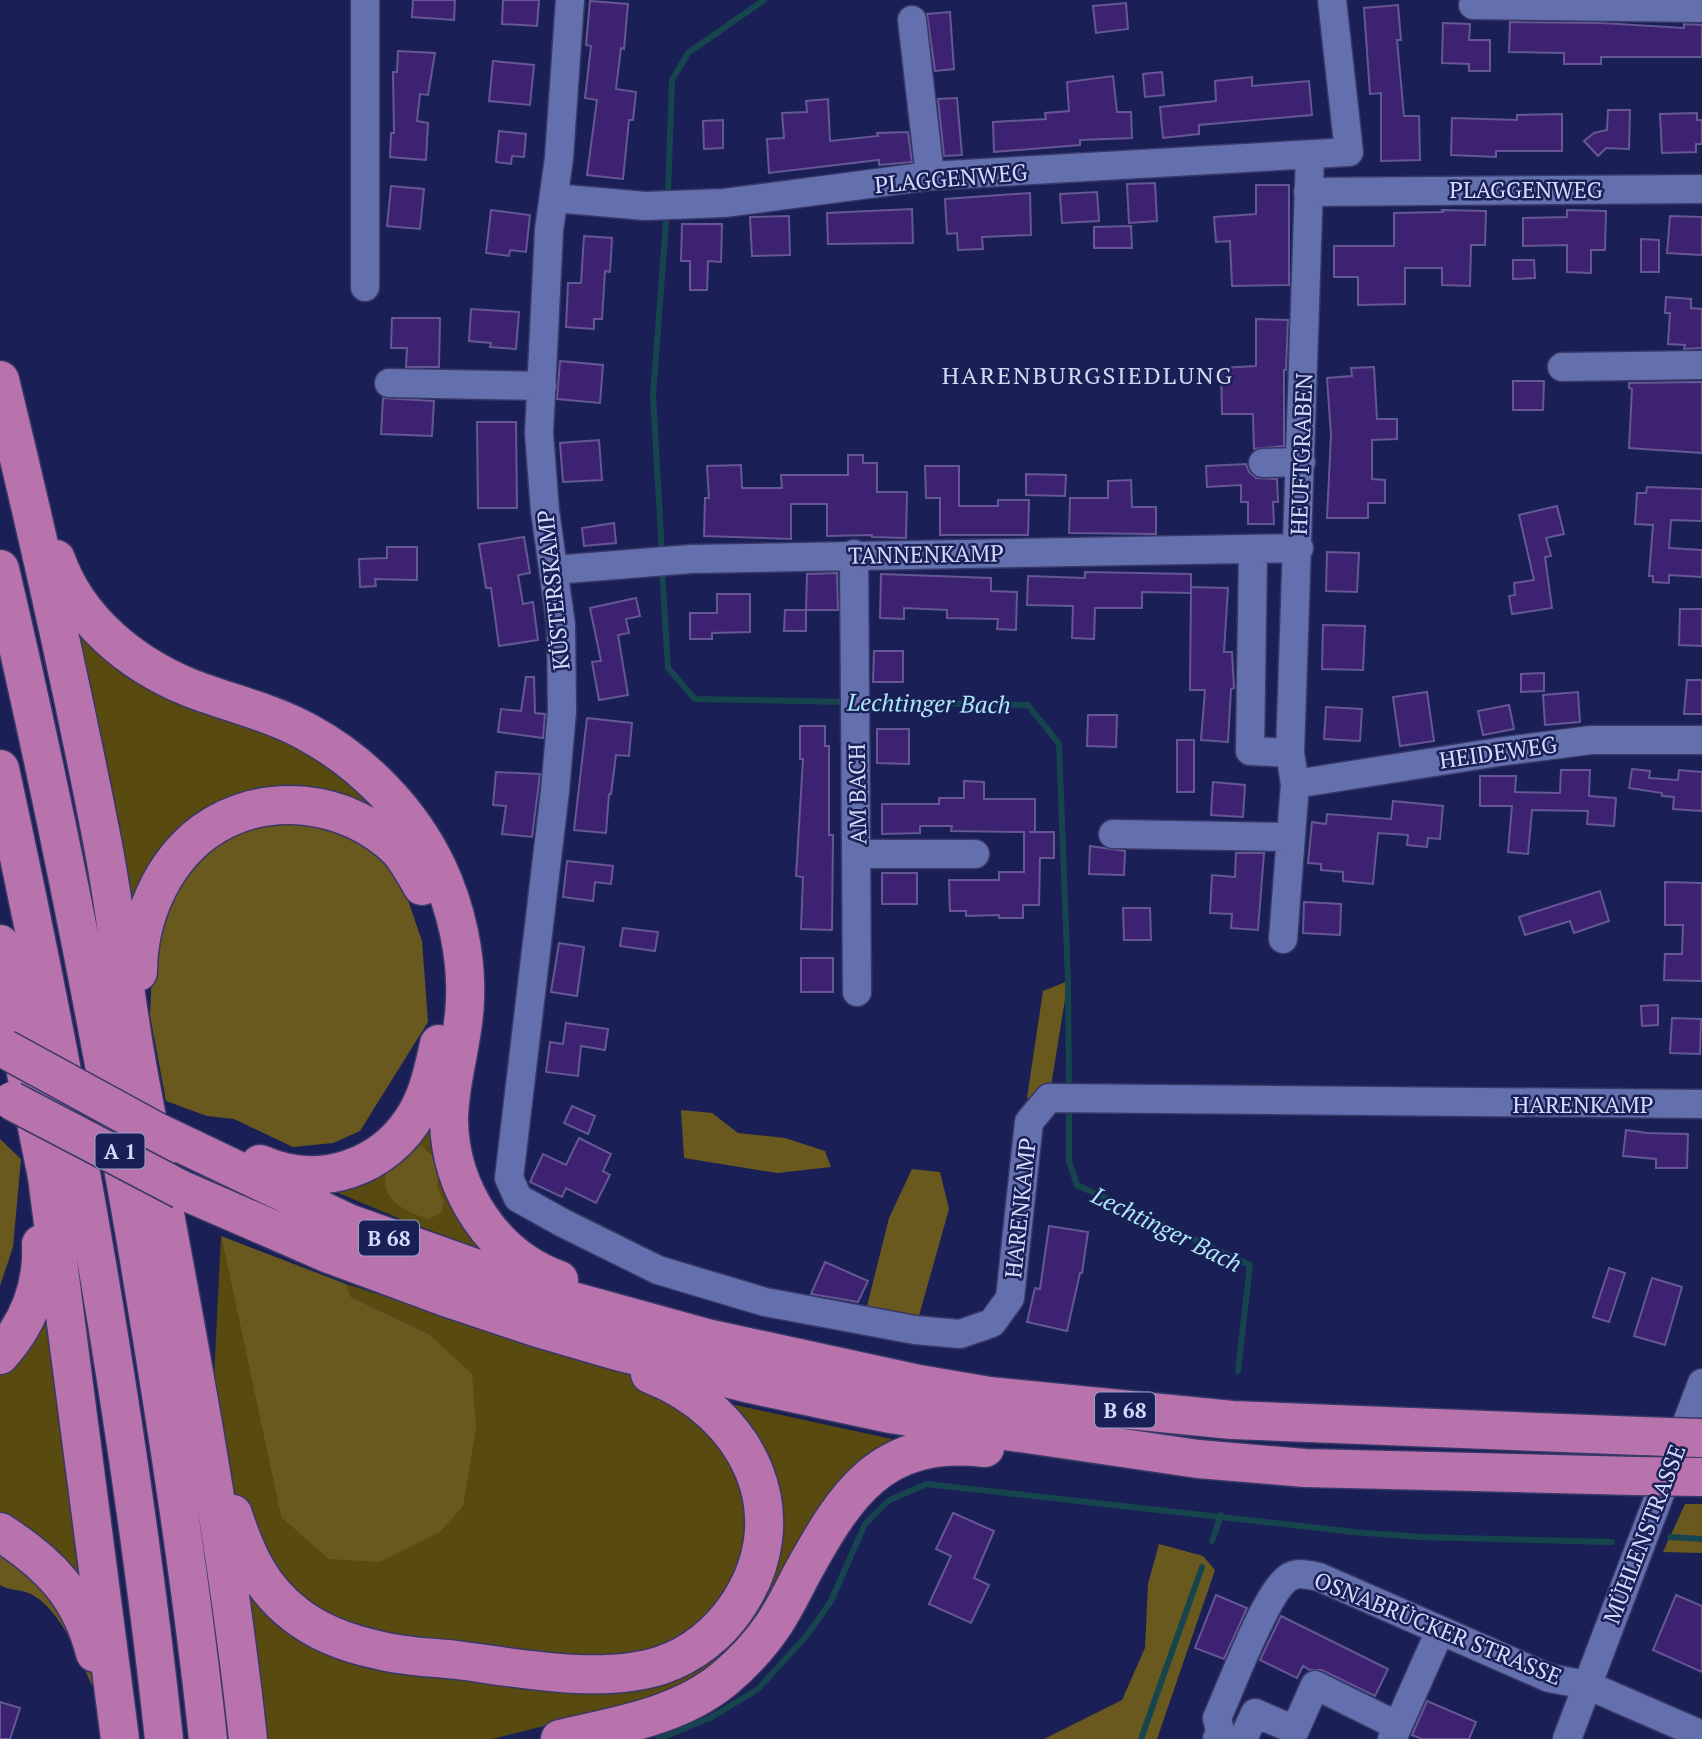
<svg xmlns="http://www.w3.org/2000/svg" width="1702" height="1739" font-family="'PT Serif',serif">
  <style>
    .green { fill: #594a0f }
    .forest { fill: #69591f }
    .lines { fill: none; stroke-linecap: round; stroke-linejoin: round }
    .stream { stroke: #16454e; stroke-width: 6 }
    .building { fill: #3d2272; stroke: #655793; stroke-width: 2 }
    .minor-casing { stroke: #383868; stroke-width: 31 }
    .highway-casing { stroke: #383868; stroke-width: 41 }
    .minor { stroke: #6370ad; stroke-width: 28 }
    .highway { stroke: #b873ac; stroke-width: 38 }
    .highway-bridge-casing { stroke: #383868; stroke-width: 41; stroke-linecap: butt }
    .highway-bridge { stroke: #b873ac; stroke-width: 38 }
    .labels { text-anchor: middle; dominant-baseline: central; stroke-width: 5; stroke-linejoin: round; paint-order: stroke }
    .shield { fill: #1a2055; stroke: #9ba3cb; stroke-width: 2 }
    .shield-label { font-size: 21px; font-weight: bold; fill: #d2dbfe }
    .street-label { font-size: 23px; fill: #d2dbfe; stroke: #1a2055 }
    .neighbourhood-label { font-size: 24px; letter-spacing: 2px; fill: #d1d8f3; stroke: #1a2055 }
    .water-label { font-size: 24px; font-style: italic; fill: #abe8f6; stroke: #1a2055 }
  </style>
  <rect width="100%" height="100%" fill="#1a2055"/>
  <path class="green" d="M63 598 268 729 334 765 403 836 133 903Z
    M444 1067 482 1242 477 1248 403 1220 331 1190Z
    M221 1236 281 1517 429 1334 351 1297 346 1284 658 1382 734 1442 752 1537 726 1605 656 1653 610 1660 351 1633 305 1612 240 1517 213 1399Z
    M45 1297 92 1609 0 1520V1363Z
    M717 1401 910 1443 760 1625 700 1679 644 1701 492 1739H260L244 1567 306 1633 677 1669 767 1564Z"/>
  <path class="forest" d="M274 817 367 839 401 880 422 941 428 1022 360 1131 333 1143 293 1147 234 1119 207 1116 166 1101 150 1015 154 927 180 875 216 838Z
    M1068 981 1049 1098H1027L1043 991Z
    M681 1110 712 1113 738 1133 785 1138 825 1151 831 1167 777 1173 684 1158Z
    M0 1139 21 1159 13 1247 0 1286Z
    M421 1145 435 1159 439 1173 437 1187 444 1202 441 1213 428 1219C404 1211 379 1199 386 1171Z
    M912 1169 940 1172 949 1209 915 1330 863 1322 889 1218Z
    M221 1236 346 1284 351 1297 429 1334 472 1374 476 1428 463 1506 440 1532 380 1562 329 1559 281 1517Z
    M1685 1504H1702V1553L1663 1552Z
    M0 1542 18 1553 81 1636 95 1691C80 1661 62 1610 31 1594 21 1589 10 1591 0 1585Z
    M1159 1544 1203 1556 1215 1570 1157 1739H1044L1122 1700 1145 1648 1148 1584Z"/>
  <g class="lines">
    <path class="stream" d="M668 195 672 80 688 53 764 0
      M662 554 653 396 666 222
      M662 568 668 668 695 699 847 702
      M862 702 1028 705 1059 744 1068 981 1069 1090
      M1069 1105V1161L1077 1185 1250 1265 1238 1371
      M1670 1537 1702 1539
      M1212 1541 1221 1515
      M659 1739 712 1717 758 1689 808 1634 831 1601 865 1524 888 1501 926 1484 1354 1532 1420 1537 1612 1542
      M1141 1739 1202 1567"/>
  </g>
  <path class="building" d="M413 0H455L454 20 412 17Z
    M503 0H539L537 26 502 24Z
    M590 1 628 4 624 49 621 48 616 89 636 92 633 120H629L623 179 587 175 597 100 585 98 591 46 586 45Z
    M1126 3 1128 29 1096 33 1093 6Z
    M1398 5 1401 40H1397L1404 116H1419L1420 160 1381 161V93L1370 94 1364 8Z
    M950 12 954 69 935 71 927 14Z
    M1510 22 1601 23 1684 28V24L1702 25V57H1601V64H1564V53L1509 52Z
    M1443 23 1470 24 1469 40H1490V71H1469V64L1442 63Z
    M398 51 435 53 428 95 420 94 417 121 428 123 426 160 390 157 391 133H394L393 72H397Z
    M493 61 534 65 530 105 489 101Z
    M1162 72 1164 95 1145 97 1143 74Z
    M1113 76 1117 112H1131L1132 138 1080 140V145L994 152 993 122 1046 119 1045 113 1069 111 1067 82Z
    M1252 77V86L1309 81 1312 115 1199 125V134L1163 138 1160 107 1216 101 1215 81Z
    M957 98 962 155 944 156 938 99Z
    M828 99 830 141 878 136 877 133 908 132 912 162 879 165V160L769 173 767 139 784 138 782 113 807 112 806 101Z
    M1608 110H1630L1629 149 1606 148 1598 156 1584 141 1594 133 1607 130Z
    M1697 113V120H1702V144H1696V152L1662 153 1660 114Z
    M1562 114V151H1496V157L1451 155 1452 118 1517 120V115Z
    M723 120V148L704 149 703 121Z
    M499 131 526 134 524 157 512 156 511 164 496 162Z
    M1155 183 1157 221 1129 223 1127 184Z
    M1256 185H1289V285L1232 286 1230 241 1216 242 1214 217 1256 214Z
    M391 186 424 189 420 229 387 226Z
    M1097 192 1099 221 1062 223 1060 194Z
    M1030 193 1031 235 982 237 983 249 958 250 957 233 947 234 945 199Z
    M912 209 913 243 828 244 827 213Z
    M491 210 530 215 526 252 510 250 509 256 486 253Z
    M1442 210 1486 211 1485 245H1471L1470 286 1442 285V268H1405V304L1358 305V277H1334V246H1394V213L1443 212Z
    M1567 210 1606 211 1605 250H1591V273L1567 272V245L1523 246V218L1567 217Z
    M789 216 790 255 752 256 750 217Z
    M1670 216 1702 217V255L1667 253Z
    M682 224H722L721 262 708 261 707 290H690V261H681Z
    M1131 226 1132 248H1094V227Z
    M584 236 612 238 610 272 605 271 602 319H594V329L566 327 568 283H581Z
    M1641 239 1659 240V272H1641Z
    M1513 260H1534L1535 278 1513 279Z
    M1666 297 1691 299V308L1702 309V348L1684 349 1685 345 1668 344 1670 313H1665Z
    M471 309 519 312 516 349 490 347 491 343 469 341Z
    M392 318H440L439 367H406L407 348H391Z
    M1256 319 1288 320 1286 370H1284V446L1254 449 1253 414H1222L1221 368 1256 366Z
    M560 361 603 365 600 403 557 399Z
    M1374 367 1377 419H1397V439L1372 440V479L1385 480V503H1368V518H1327L1331 435 1327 378 1352 376 1351 368Z
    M1513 381H1544L1543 410H1513Z
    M1702 382V453L1629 448 1632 389 1629 388V383Z
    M383 398 434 401 432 436 381 434Z
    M477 422H516L517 508H478Z
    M599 440 602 480 563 482 560 443Z
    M848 455H863V463H877V492H907L906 538 872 537V535L827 536V504H791V539L704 536 705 498H709L707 466 741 465 742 488H782L781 475H848Z
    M1246 464 1249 472 1256 478 1277 479 1278 502H1273L1274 524H1248V502H1241V485L1207 487 1206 466Z
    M925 466H959V506H998V500H1029L1028 535H940V498H926Z
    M1026 474 1066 475 1065 496 1026 495Z
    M1131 480 1132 507H1156V534L1069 533 1070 498H1108V481Z
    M1647 487 1702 489V521L1671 520 1669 548 1702 550V577L1669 575V583L1653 582V576H1649L1653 525 1635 524 1637 493H1646Z
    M1557 506 1564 534 1546 538 1551 556 1545 557 1552 608 1512 614 1509 596 1515 595 1514 583 1534 580 1519 515Z
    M614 523 616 543 584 546 582 528Z
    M524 537 530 573 518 575 523 604 533 602 538 640 499 646 491 588H486L479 544Z
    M387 547H417V580L375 579 376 586 360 587 359 559 387 558Z
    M1327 552 1359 553 1357 592 1326 591Z
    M1085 572 1191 574V593L1142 592V608H1095L1094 639 1072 638 1073 606 1027 605 1028 576 1085 578Z
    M837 573 838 610H806L807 574Z
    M881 574 991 578V591L1017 592 1016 630 997 629 998 619 947 618V610L904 608V619L880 618Z
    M1191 587 1228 588 1224 652H1232L1234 688 1231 689 1228 742 1201 740 1205 690H1190Z
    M717 594H750V632L712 633V639H690V613H717Z
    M636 598 640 616 626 619 629 633 618 635 628 695 599 700 592 662 601 661 590 608Z
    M1680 609H1702V646L1679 645Z
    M785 610H806V631H784Z
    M1323 625 1365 626 1363 670 1322 669Z
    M874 651H903V682H873Z
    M1544 673V691L1521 692V674Z
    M526 677H534L535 713 545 714 543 738 498 732 501 709 521 711Z
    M1687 680H1702V714H1684Z
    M1427 692 1434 741 1400 746 1393 697Z
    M1578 692 1580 722 1545 725 1543 695Z
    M1509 705 1514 729 1483 735 1478 711Z
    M1326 707 1362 709 1360 741 1324 739Z
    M1088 715H1117L1116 747 1087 746Z
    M587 718 632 723 629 756 616 755 611 794H609L606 833 574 830Z
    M800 726H825V746H829V835H833L832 930 801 929 803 877 796 876 803 759H800Z
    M877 729H909V764L877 763Z
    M1177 740H1194V792H1177Z
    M1632 769 1650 771 1649 778 1678 780 1679 770 1702 772V811L1673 809 1674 797 1662 796V793L1629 788Z
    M1561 770H1590L1589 796 1616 798 1614 826 1587 824 1588 811 1532 810 1528 854 1508 852 1512 806H1480V776H1516L1515 792 1560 793Z
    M496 772 540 774 532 837 502 834 506 806 493 805Z
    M964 781 984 782V799H1035V832H1029H1054V858H1040L1039 905H1023V918H999V915L966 916V911H950L949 880H999V872H1024V832L951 831 952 826H920V833L882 834V804H939V798H964Z
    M1213 782 1245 785 1243 817 1211 815Z
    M1393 801 1443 806 1440 839 1428 838 1427 847 1407 845 1408 835 1378 833 1373 884 1343 881V872L1321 870V864L1308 863 1312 822 1326 824 1327 814 1391 819Z
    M1090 846 1125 851 1124 875 1089 874Z
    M1236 853H1264L1258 930 1231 928 1232 914 1210 913 1212 875 1235 877Z
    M567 861 613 866 611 884 595 882 593 901 563 897Z
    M882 873H917V904H882Z
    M1665 882 1702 883V981L1664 980 1665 954H1682L1683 925H1665Z
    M1600 891 1609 921 1574 933 1570 921 1525 935 1519 917Z
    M1304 902 1341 904 1340 935 1303 933Z
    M1123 908H1150L1151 940H1124Z
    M623 928 658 932 655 951 620 946Z
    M559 943 584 947 577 996 551 992Z
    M801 958H833V992H801Z
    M1658 1005V1025L1642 1026 1641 1006Z
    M1672 1018 1701 1019 1700 1054 1670 1053Z
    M566 1023 608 1029 605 1050 581 1046 578 1076 546 1072 550 1042 563 1044Z
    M572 1106 595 1116 588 1134 564 1123Z
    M1626 1130 1647 1133 1688 1134 1687 1168H1656V1159L1623 1156Z
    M579 1138 611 1154 603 1171 610 1175 596 1203 566 1188 562 1197 530 1182 543 1154 566 1165Z
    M1049 1226 1088 1232 1082 1273H1080L1067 1331 1027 1322 1035 1288 1040 1289Z
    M825 1262 868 1281 858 1302 811 1294Z
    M1609 1268 1625 1273 1609 1322 1593 1317Z
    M1652 1278 1682 1287 1665 1345 1634 1336Z
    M953 1513 994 1531 974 1578 989 1585 971 1623 929 1604 951 1556 936 1549Z
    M1216 1595 1247 1608 1224 1659 1195 1648Z
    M1676 1595 1702 1606V1672L1653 1650Z
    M1281 1616 1388 1669 1375 1696 1322 1670H1310L1303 1666 1297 1678 1260 1660Z
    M1427 1701 1476 1722 1469 1739H1422L1412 1735Z
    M0 1702 20 1708 10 1739H0Z"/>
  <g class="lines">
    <defs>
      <path id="minor" d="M570 0 559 158 549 230 539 433 545 511 561 625 562 711 555 791 509 1178 518 1198 563 1223 658 1270 765 1302 915 1330 960 1334 992 1323 1010 1298 1029 1122 1049 1098 1702 1104
        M1332 0 1349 152
        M1473 5 1702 8
        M912 20 930 176
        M1308 192 1702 189
        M554 198 645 206 724 203 930 176 1349 152
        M365 287V0
        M1562 367 1702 365
        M389 383 542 386
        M1263 463 1301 462
        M1253 551 1250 751 1290 753
        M854 554 857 992
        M554 570 691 559 1299 548
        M1295 784 1498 752 1591 740H1702
        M1113 834 1291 837
        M858 854H975
        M1283 939 1295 784 1290 753 1310 155
        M1217 1739 1220 1731 1217 1718C1230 1690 1266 1592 1288 1578 1297 1571 1309 1575 1319 1577L1549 1678 1587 1685 1702 1735
        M1243 1739 1255 1713 1295 1730 1315 1685 1398 1726
        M1392 1739 1440 1631
        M1567 1739 1702 1383"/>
      <path id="highway" d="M0 380C37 531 71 682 101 835 117 914 124 995 139 1075 180 1295 224 1516 248 1739
        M56 559C77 619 130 663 188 687 228 703 269 711 307 732 362 762 410 810 437 867 456 907 467 956 465 1000 464 1041 449 1080 449 1120 450 1189 493 1257 559 1280
        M0 569C52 790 96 1012 135 1236 163 1403 190 1571 208 1739
        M0 769C70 1089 129 1413 164 1739
        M0 944 47 1177 120 1739
        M138 972C138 920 161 864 204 832 264 789 347 799 399 850 408 860 415 874 422 886
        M157 1132 348 1223 551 1295 707 1338 919 1384 989 1396 1232 1420 1667 1437
        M260 1164C319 1190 386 1169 418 1111 429 1091 434 1067 439 1044
        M182 1190 329 1254 445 1297 538 1328 617 1351 750 1384 890 1414 1198 1459 1305 1468 1635 1476
        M0 1355C28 1324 43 1286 41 1244
        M233 1514C246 1554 261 1589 296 1615 319 1633 350 1644 378 1650 403 1657 431 1657 457 1660 519 1668 602 1685 662 1665 692 1655 719 1633 736 1608 800 1515 748 1412 650 1374
        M0 1532C50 1564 80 1595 95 1653
        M560 1739C615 1726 678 1717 724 1679 743 1663 760 1645 774 1624 784 1609 792 1593 800 1577 845 1495 880 1436 985 1448"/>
    </defs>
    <use href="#minor" class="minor-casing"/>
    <use href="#highway" class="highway-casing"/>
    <use href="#minor" class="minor"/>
    <use href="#highway" class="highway"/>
    <defs>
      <path id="highway-bridge" d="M5 1049 157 1132
        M12 1101 182 1190
        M1667 1437 1702 1438
        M1635 1476 1702 1477"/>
    </defs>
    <use href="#highway-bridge" class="highway-bridge-casing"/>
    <use href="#highway-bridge" class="highway-bridge"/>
  </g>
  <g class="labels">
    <g class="shield">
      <rect x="95.5" y="1133.5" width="49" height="35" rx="5"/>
      <rect x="359" y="1220.5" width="60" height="35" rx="5"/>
      <rect x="1095" y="1392.5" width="60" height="35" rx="5"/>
    </g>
    <g class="shield-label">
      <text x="120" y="1151">A 1</text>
      <text x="389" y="1238">B 68</text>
      <text x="1125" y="1410">B 68</text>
    </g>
    <g class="street-label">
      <text transform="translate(951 178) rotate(-5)">PLAGGENWEG</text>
      <text x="1526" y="189">PLAGGENWEG</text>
      <text transform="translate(1301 454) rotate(-88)">HEUFTGRABEN</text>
      <text transform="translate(926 554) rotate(-1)">TANNENKAMP</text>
      <text transform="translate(553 590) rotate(-96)">KÜSTERSKAMP</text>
      <text transform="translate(1498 752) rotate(-8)">HEIDEWEG</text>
      <text transform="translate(857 794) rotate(-91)">AM BACH</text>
      <text x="1583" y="1104">HARENKAMP</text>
      <text transform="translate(1020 1208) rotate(-84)">HARENKAMP</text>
      <text transform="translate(1644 1534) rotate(-69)">MÜHLENSTRASSE</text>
      <text transform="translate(1438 1628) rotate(22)">OSNABRÜCKER STRASSE</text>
    </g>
    <g class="neighbourhood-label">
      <text x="1088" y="375">HARENBURGSIEDLUNG</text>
    </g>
    <g class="water-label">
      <text transform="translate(929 703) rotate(1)">Lechtinger Bach</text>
      <text transform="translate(1167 1229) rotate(26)">Lechtinger Bach</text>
    </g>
  </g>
</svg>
